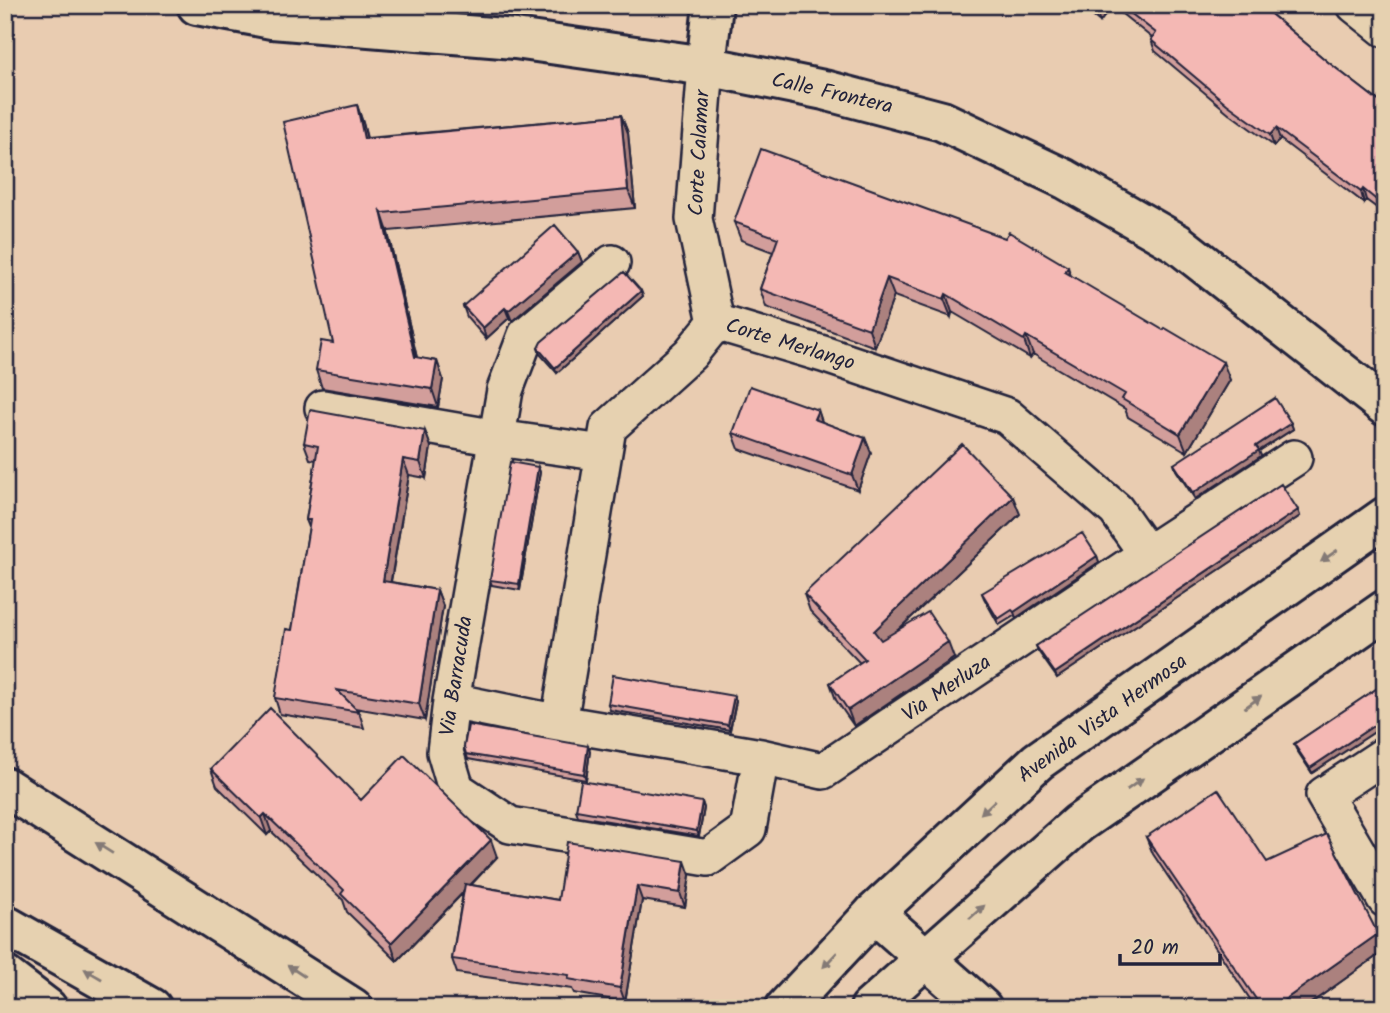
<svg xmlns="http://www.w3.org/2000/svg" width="1390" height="1013" font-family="Kalam,sans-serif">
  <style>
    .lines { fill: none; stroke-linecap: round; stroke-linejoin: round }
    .street-casing { stroke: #22223b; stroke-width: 40 }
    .secondary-casing { stroke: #22223b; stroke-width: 44 }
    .highway-casing { stroke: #22223b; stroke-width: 44 }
    .street { stroke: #e6d1b0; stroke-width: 35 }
    .secondary { stroke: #e6d1b0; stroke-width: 38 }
    .highway { stroke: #e6d1b0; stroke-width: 38 }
    .wall { fill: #d29e9b; stroke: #22223b; stroke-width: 2 }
    .shaded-wall { fill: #ab817e; stroke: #22223b; stroke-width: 2 }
    .building { fill: #f4b8b4; stroke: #22223b; stroke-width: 2 }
    .oneway { fill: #847a76 }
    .labels { text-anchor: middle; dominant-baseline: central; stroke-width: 6; stroke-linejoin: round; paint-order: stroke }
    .street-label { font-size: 21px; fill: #22223b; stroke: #e6d1b0 }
  </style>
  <rect width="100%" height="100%" fill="#e9ccb1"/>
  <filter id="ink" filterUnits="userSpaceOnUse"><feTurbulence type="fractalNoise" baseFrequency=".0143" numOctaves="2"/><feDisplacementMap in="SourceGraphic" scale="14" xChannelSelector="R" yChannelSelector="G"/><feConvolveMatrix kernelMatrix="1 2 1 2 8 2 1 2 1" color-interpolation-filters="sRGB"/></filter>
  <g filter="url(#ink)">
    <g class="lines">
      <defs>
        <path id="street" d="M1355 5 1385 29
          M706 66 694 219 716 322
          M612 263 526 335 505 390 451 701 445 752 456 789 510 825 708 858 748 829 761 757
          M323 408 497 438 603 453
          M451 701 559 723 608 428 690 354 716 322 823 354 1007 416 1116 510 1147 554
          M559 723 761 757 823 771 1147 554 1294 458
          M1385 755 1324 795 1385 899"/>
        <path id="secondary" d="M197 5 272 19 515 39 706 66 824 90 942 121 1065 179 1177 243 1385 406
          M706 66 713 5
          M785 1008 874 913 1038 761 1385 517
          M870 1008 1079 823 1385 610"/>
        <path id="highway" d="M5 787 353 1008
          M874 913 982 1008
          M5 925 152 1008
          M5 976 47 1008"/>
      </defs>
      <use href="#street" class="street-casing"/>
      <use href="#secondary" class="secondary-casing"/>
      <use href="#highway" class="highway-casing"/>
      <use href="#street" class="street"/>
      <use href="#secondary" class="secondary"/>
      <use href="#highway" class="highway"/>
    </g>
    <path class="wall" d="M1079 5H1260L1328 62 1385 106V214L1366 200 1364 203 1280 139 1274 146 1230 114 1155 51 1151 40 1152 38 1112 6 1100 22Z
      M357 105 363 123 367 138 621 115 628 133 635 208 389 231 387 229 417 358 437 361 443 379 438 407 322 388 316 370 333 343Z
      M734 222 1071 276 1230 380 1187 452 1128 417 1125 409 1033 354 1030 358 952 312 951 317 894 296 875 347 766 307 760 289 773 252 741 240Z
      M578 252 582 262 512 321 509 318 486 339 467 317 463 306Z
      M641 291 643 296 557 373 540 354 538 348Z
      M818 410 822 422 865 438 871 453 858 490 739 449 733 433Z
      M1291 423 1293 429 1259 451 1261 456 1195 499 1176 470 1174 464Z
      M425 431 431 447 426 478 409 475 391 582 437 590 443 606 425 720 355 708 359 712 364 728 280 714 275 698 292 630 309 527 306 520 316 460 310 459 304 443Z
      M538 467 540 472 520 590 492 585 490 580Z
      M1298 510 1300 516 1057 678 1038 651 1036 646Z
      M1020 514 897 631 954 658 854 726 836 700 830 683 860 663 810 611 804 594Z
      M1097 556 1099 562 1016 618 1014 616 999 625 984 598 982 593Z
      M1385 683V725L1312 773 1296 749 1294 744Z
      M734 696 736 701 730 730 610 710 608 704Z
      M588 746 590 751 586 780 468 759 464 747Z
      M211 769 361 800 497 857 471 885 558 900 690 875 685 907 642 900 625 1002 574 993 572 989 457 973 452 959 463 893 397 961 347 912 343 900 271 831 267 835 217 786Z
      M702 802 704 808 699 836 578 816 576 810Z
      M1146 837 1384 951 1304 1008H1256L1153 854Z"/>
    <path class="shaded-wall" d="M1100 5H1111L1112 6 1100 22 1096 11Z
      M357 105 363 123 371 157 364 139Z
      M621 115 628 133 635 208 628 190Z
      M1276 128 1280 139 1274 146 1270 135Z
      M1363 189 1366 200 1364 203 1361 192Z
      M381 211 387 229 421 375 415 357Z
      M578 252 582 262 512 321 508 311Z
      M1068 267 1074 285 1065 272Z
      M887 278 894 296 875 347 869 329Z
      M641 291 643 296 557 373 555 368Z
      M946 294 952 312 951 317 944 299Z
      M505 308 509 318 486 339 483 328Z
      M1026 336 1033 354 1030 358 1024 340Z
      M437 361 443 379 438 407 432 389Z
      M1223 362 1230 380 1187 452 1180 434Z
      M818 410 823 425 814 419Z
      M1291 423 1293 429 1259 451 1261 456 1195 499 1193 493 1256 446Z
      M425 431 431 447 426 478 420 462Z
      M865 438 871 453 858 490 852 475Z
      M403 459 409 475 388 597 383 581Z
      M538 467 540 472 520 590 519 584Z
      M1013 497 1020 514 880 647 874 631Z
      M1298 510 1300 516 1057 678 1055 673Z
      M1097 556 1099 562 1016 618 1014 612Z
      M437 590 443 606 425 720 419 704Z
      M948 642 954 658 854 726 848 710Z
      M734 696 736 701 730 730 728 725Z
      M1385 718V725L1312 773 1310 768Z
      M588 746 590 751 586 780 584 774Z
      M702 802 704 808 699 836 697 831Z
      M265 814 271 831 267 835 261 818Z
      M491 840 497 857 397 961 391 943Z
      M685 861 690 875 685 907 680 893Z
      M637 886 642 900 625 1002 620 988Z
      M1378 934 1384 951 1304 1008H1273Z"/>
    <path class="building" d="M1089 5H1100L1096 11Z
      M1120 5H1260L1328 62 1385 106V207L1363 189 1361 192 1276 128 1270 135 1227 104 1151 40 1156 33Z
      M357 105 364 139 621 115 628 190 383 213 381 211 415 357 437 361 432 389 316 370 321 341 333 343 283 122Z
      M761 149 1005 238 1009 232 1068 267 1065 272 1163 330 1165 328 1223 362 1180 434 1122 399 1125 394 1026 336 1024 340 946 294 944 299 887 278 869 329 760 289 778 238 734 222Z
      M555 225 578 252 508 311 505 308 483 328 463 306Z
      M624 272 641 291 555 368 538 348 541 342Z
      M750 386 818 410 814 419 865 438 852 475 733 433Z
      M1275 398 1291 423 1256 446 1259 450 1193 493 1174 464Z
      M310 410 425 431 420 462 403 459 383 581 437 590 419 704 337 690 359 712 275 698 286 629 292 630 310 520H306L318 446 304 443Z
      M962 444 1013 497 874 631 881 640 928 612 948 642 848 710 830 683 865 659 804 594Z
      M510 462 538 467 519 584 490 580Z
      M1281 484 1298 510 1055 673 1036 646Z
      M1082 533 1097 556 1014 612 1012 610 998 619 982 593Z
      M613 675 734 696 728 725 608 704Z
      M1385 683V718L1310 768 1294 744Z
      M270 708 361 800 404 755 491 840 391 943 341 894 344 890 265 814 261 818 211 769Z
      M468 725 588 746 584 774 466 754 464 747Z
      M581 781 702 802 697 831 576 810Z
      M1218 789 1267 862 1327 834 1378 934 1273 1008H1262L1146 837Z
      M567 842 685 861 680 893 637 886 620 988 568 979 569 975 452 959 465 884 558 900Z"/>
    <defs><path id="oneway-solid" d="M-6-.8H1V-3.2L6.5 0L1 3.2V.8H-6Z" transform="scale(1.75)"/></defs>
    <g class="oneway">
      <use href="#oneway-solid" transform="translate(1329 556) rotate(145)"/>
      <use href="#oneway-solid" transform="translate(1253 702) rotate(-35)"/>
      <use href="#oneway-solid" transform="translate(1135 784) rotate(-35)"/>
      <use href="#oneway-solid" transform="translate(988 807) rotate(137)"/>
      <use href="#oneway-solid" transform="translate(104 848) rotate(-148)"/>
      <use href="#oneway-solid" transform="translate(977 912) rotate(-41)"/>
      <use href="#oneway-solid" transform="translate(830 960) rotate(133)"/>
      <use href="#oneway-solid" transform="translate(296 971) rotate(-147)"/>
      <use href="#oneway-solid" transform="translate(93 974) rotate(-150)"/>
    </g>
  </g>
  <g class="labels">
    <g class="street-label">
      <text transform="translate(832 94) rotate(13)">Calle Frontera</text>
      <text transform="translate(700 153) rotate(-87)">Corte Calamar</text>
      <text transform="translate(790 345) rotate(17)">Corte Merlango</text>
      <text transform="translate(457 676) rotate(-81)">Via Barracuda</text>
      <text transform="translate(947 689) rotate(-34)">Via Merluza</text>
      <text transform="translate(1103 719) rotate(-36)">Avenida Vista Hermosa</text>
    </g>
  </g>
  <rect width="1390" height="1013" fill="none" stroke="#e6d1b0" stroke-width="28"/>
  <rect x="14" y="14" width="1362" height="985" fill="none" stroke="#22223b" stroke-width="2.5" filter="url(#ink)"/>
  <path d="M1120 954v10h100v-10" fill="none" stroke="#22223b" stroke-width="3.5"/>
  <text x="1131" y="954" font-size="21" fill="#22223b" stroke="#e6d1b0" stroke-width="5" paint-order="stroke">20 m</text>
</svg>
